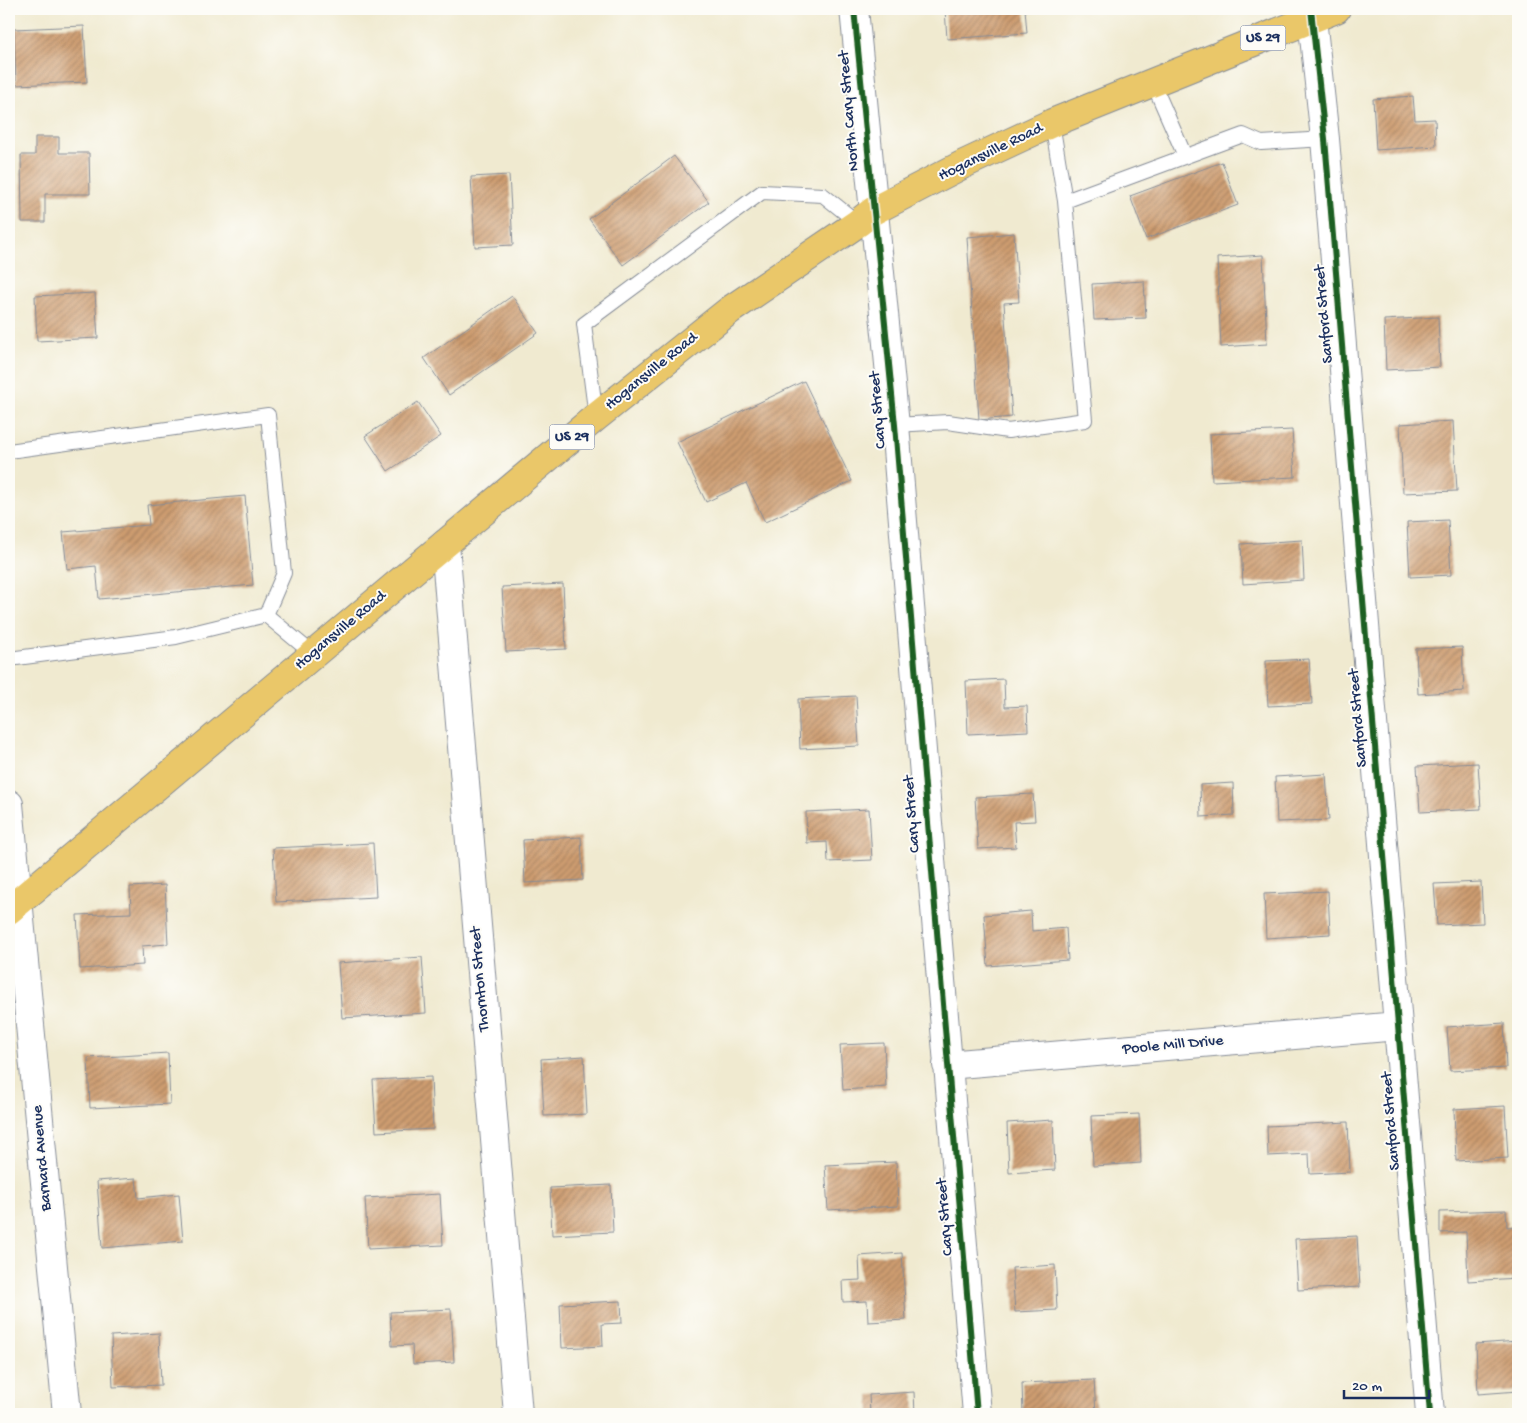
<svg xmlns="http://www.w3.org/2000/svg" width="1527" height="1423" font-family="'Gochi Hand',sans-serif">
  <style>
    .building { fill: url(#building-hatch) }
    .lines { fill: none; stroke-linecap: round; stroke-linejoin: round }
    .lane-casing { stroke: #868c97; stroke-width: 16 }
    .street-casing { stroke: #868c97; stroke-width: 30 }
    .primary-casing { stroke: #868c97; stroke-width: 30 }
    .lane { stroke: #fff; stroke-width: 14 }
    .street { stroke: #fff; stroke-width: 28 }
    .primary { stroke: #eac769; stroke-width: 28 }
    .cycleway-casing { stroke: #fdfcf7; stroke-width: 9 }
    .cycleway { stroke: #1b5e20; stroke-width: 6 }
    .labels { text-anchor: middle; dominant-baseline: central; stroke-width: 4; stroke-linejoin: round; paint-order: stroke }
    .shield { fill: #fdfcf7; stroke: #5f6c8c; stroke-width: 1 }
    .shield-label { font-size: 15px; font-weight: bold; fill: #1b2f5e }
    .street-label { font-size: 16px; fill: #1b2f5e; stroke: #fdfcf7 }
  </style>
  <defs>
    <pattern id="building-hatch" width="6" height="6" patternUnits="userSpaceOnUse" patternTransform="scale(1.25)"><rect width="6" height="6" fill="#cd9c70"/><path d="M-1 1l2-2M0 6l6-6M5 7l2-2" fill="none" stroke="#a6805f"/></pattern>
  </defs>
  <rect width="100%" height="100%" fill="#fdfcf7"/>
  <filter id="ink" filterUnits="userSpaceOnUse"><feTurbulence type="fractalNoise" baseFrequency=".02" numOctaves="2"/><feDisplacementMap in="SourceGraphic" scale="10" xChannelSelector="R" yChannelSelector="G"/><feConvolveMatrix kernelMatrix="1 2 1 2 8 2 1 2 1" color-interpolation-filters="sRGB"/></filter>
  <filter id="wash" filterUnits="userSpaceOnUse"><feTurbulence type="fractalNoise" baseFrequency=".0096" numOctaves="4" result="noise"/><feDisplacementMap in="SourceGraphic" scale="20" xChannelSelector="R" yChannelSelector="G"/><feGaussianBlur stdDeviation="1.12" result="paint"/><feColorMatrix in="noise" values="0 0 0 0 0 0 0 0 0 0 0 0 0 0 0 0 0 1.4 0 .05"/><feComposite in="paint" operator="in"/></filter>
  <g filter="url(#wash)">
    <rect width="100%" height="100%" fill="#f0ead0"/>
    <g id="blocks">
      <path class="building" d="M945 9H1025L1027 33 947 39Z
        M84 26 87 82 16 85 14 29Z
        M1413 96 1415 120 1435 119 1436 146 1376 150 1373 99Z
        M35 137H59V153H89L90 194H45V222H22L21 155H35Z
        M674 156 709 202 623 265 589 219Z
        M1222 162 1238 205 1146 239 1130 196Z
        M509 175 513 245 475 247 471 177Z
        M1014 233 1019 302 1004 303 1012 417 979 420 967 237Z
        M1263 255 1267 344 1221 347 1217 258Z
        M1144 281 1146 318 1094 320 1092 284Z
        M95 293 98 338 37 341 35 296Z
        M512 296 538 333 449 395 424 358Z
        M1438 317 1440 367 1386 370 1384 320Z
        M804 381 852 481 765 522 746 483 706 502 677 442Z
        M418 402 441 436 388 471 365 436Z
        M1453 421 1457 491 1403 493 1400 424Z
        M1292 430 1295 477 1212 481 1210 434Z
        M245 496 253 585 99 599 96 566 67 569 63 532 149 525 147 505Z
        M1448 520 1451 575 1410 577 1407 522Z
        M1302 540 1304 580 1243 584 1241 544Z
        M563 584 566 649 506 652 502 587Z
        M1462 647 1464 691 1418 694 1416 649Z
        M1309 659 1312 704 1268 706 1266 661Z
        M1004 679 1005 707 1027 706 1028 731 968 734 966 681Z
        M856 696 859 746 800 749 798 699Z
        M1478 763 1481 809 1420 812 1417 766Z
        M1326 774 1329 820 1277 822 1275 777Z
        M1233 783 1234 815 1201 817 1200 785Z
        M1033 794 1035 821 1014 822 1016 847 978 849 975 797Z
        M869 809 872 860 828 862 827 842 807 843 806 812Z
        M581 837 583 880 525 883 523 840Z
        M373 843 376 897 276 902 273 848Z
        M1481 882 1483 923 1437 925 1434 884Z
        M165 885 168 944 142 946 143 965 80 969 77 915 131 913 130 887Z
        M1328 891 1330 934 1266 938 1264 894Z
        M1031 911 1032 931 1066 928 1068 960 988 966 984 915Z
        M422 957 426 1013 342 1018 338 963Z
        M1504 1023 1506 1068 1450 1071 1447 1027Z
        M884 1043 886 1087 843 1090 840 1045Z
        M168 1053 170 1104 90 1108 88 1058Z
        M584 1056 587 1114 544 1116 541 1059Z
        M431 1077 433 1129 376 1132 373 1080Z
        M1505 1106 1508 1158 1456 1161 1454 1109Z
        M1139 1114 1141 1163 1093 1166 1091 1116Z
        M1053 1120 1055 1170 1009 1173 1007 1123Z
        M1348 1122 1350 1172 1310 1174 1309 1154 1268 1156 1267 1126Z
        M896 1162 898 1206 828 1210 825 1165Z
        M136 1178 138 1198 179 1194 183 1241 102 1248 97 1181Z
        M611 1185 613 1232 552 1235 550 1188Z
        M440 1194 443 1245 368 1249 365 1198Z
        M1506 1210 1507 1227 1518 1226V1278L1468 1281 1466 1232 1440 1233V1212Z
        M1357 1236 1360 1287 1298 1290 1295 1239Z
        M902 1253 906 1320 868 1322 867 1301 843 1302 842 1281 860 1280 859 1256Z
        M1055 1265 1057 1310 1015 1312 1012 1268Z
        M621 1301 622 1323 602 1324 603 1346 562 1348 560 1304Z
        M451 1309 454 1362 413 1364 412 1345 392 1346 390 1312Z
        M159 1333 161 1385 113 1387 111 1336Z
        M1518 1341V1391L1478 1394 1476 1344Z
        M1094 1380 1096 1414H1023L1022 1383Z
        M914 1392 915 1414H870L869 1395Z"/>
    </g>
  </g>
  <g filter="url(#ink)">
    <use href="#blocks" fill-opacity="0" stroke="#868c97" stroke-width="1"/>
    <g class="lines">
      <defs>
        <path id="lane" d="M1153 83 1185 156
          M1065 201 1243 135 1261 143 1325 139
          M596 417 584 324 762 192 823 195 858 223
          M895 425 948 422 1008 431 1085 420 1065 201 1052 123
          M9 451 268 415 284 573 266 615 176 637 9 659
          M266 615 313 654"/>
        <path id="street" d="M854 9 895 425 977 1414
          M1311 9 1325 139 1430 1414
          M445 544 518 1414
          M9 804 67 1414
          M947 1065 1398 1026"/>
        <path id="primary" d="M9 910 596 417 730 310 858 223 873 211 964 164 1052 123 1336 9"/>
      </defs>
      <use href="#lane" class="lane-casing"/>
      <use href="#street" class="street-casing"/>
      <use href="#primary" class="primary-casing"/>
      <use href="#lane" class="lane"/>
      <use href="#street" class="street"/>
      <use href="#primary" class="primary"/>
      <defs>
        <path id="cycleway" d="M854 9 895 425 977 1414
          M1311 9 1325 139 1430 1414"/>
      </defs>
      <use href="#cycleway" class="cycleway-casing"/>
      <use href="#cycleway" class="cycleway"/>
    </g>
  </g>
  <g class="labels">
    <g class="shield">
      <rect x="1240.5" y="25.5" width="45" height="25" rx="4"/>
      <rect x="549.5" y="424.5" width="45" height="25" rx="4"/>
    </g>
    <g class="shield-label">
      <text x="1263" y="38">US 29</text>
      <text x="572" y="437">US 29</text>
    </g>
    <g class="street-label">
      <text transform="translate(850 111) rotate(-95)">North Cary Street</text>
      <text transform="translate(991 153) rotate(-26)">Hogansville Road</text>
      <text transform="translate(1325 314) rotate(-95)">Sanford Street</text>
      <text transform="translate(652 372) rotate(-39)">Hogansville Road</text>
      <text transform="translate(879 410) rotate(-95)">Cary Street</text>
      <text transform="translate(341 631) rotate(-40)">Hogansville Road</text>
      <text transform="translate(1359 718) rotate(-95)">Sanford Street</text>
      <text transform="translate(913 814) rotate(-95)">Cary Street</text>
      <text transform="translate(481 979) rotate(-95)">Thornton Street</text>
      <text transform="translate(1173 1046) rotate(-5)">Poole Mill Drive</text>
      <text transform="translate(1392 1121) rotate(-95)">Sanford Street</text>
      <text transform="translate(43 1158) rotate(-95)">Barnard Avenue</text>
      <text transform="translate(946 1217) rotate(-95)">Cary Street</text>
    </g>
  </g>
  <rect width="1527" height="1423" fill="none" stroke="#fdfcf7" stroke-width="30"/>
  <path d="M1344 1390v8h85v-8" fill="none" stroke="#1b2f5e" stroke-width="2.5"/>
  <text x="1352" y="1390" font-size="15" fill="#1b2f5e" stroke="#fdfcf7" stroke-width="4" paint-order="stroke">20 m</text>
</svg>
